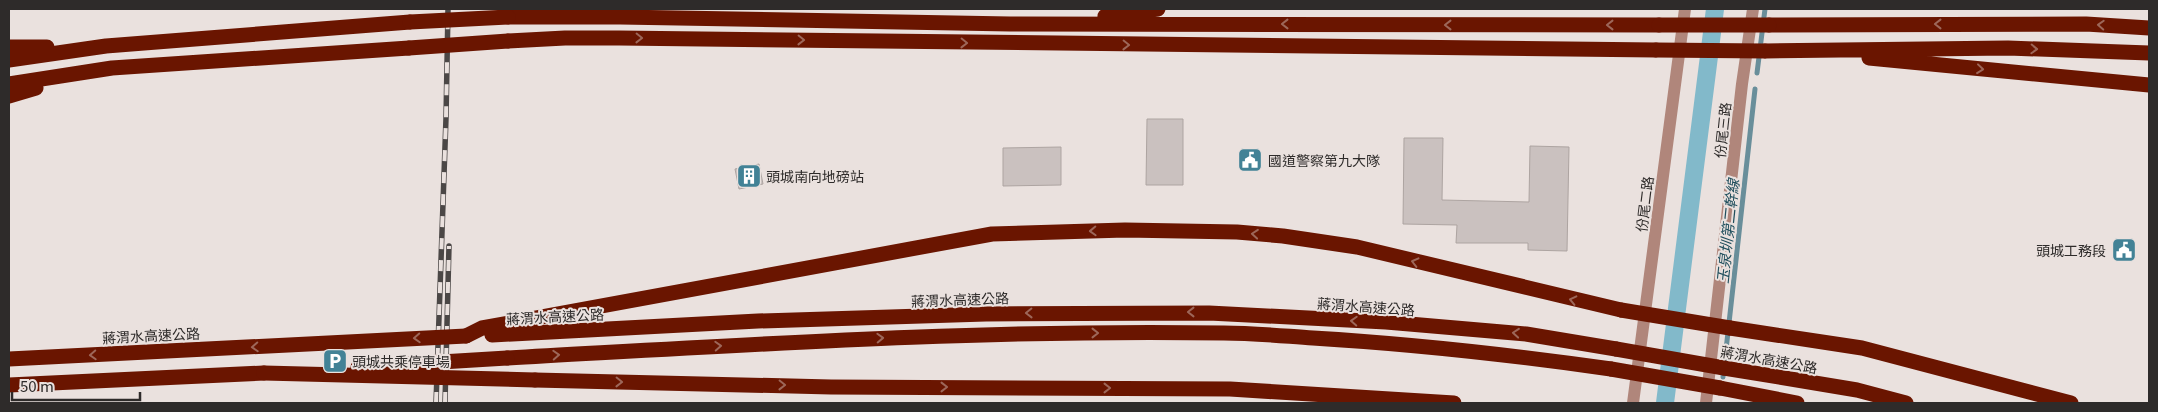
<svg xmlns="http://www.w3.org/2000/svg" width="2158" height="412" font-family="Georgia,'Noto Sans TC',serif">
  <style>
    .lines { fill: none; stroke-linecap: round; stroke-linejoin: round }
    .stream { stroke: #698e9a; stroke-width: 5 }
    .canal { stroke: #82b9ca; stroke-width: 18 }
    .building { fill: #cac1bf; stroke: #ada4a1 }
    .minor { stroke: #b0867b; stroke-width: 12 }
    .motorway { stroke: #6a1500; stroke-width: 15 }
    .rail-casing { stroke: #4b4746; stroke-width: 5.5 }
    .rail { stroke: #eae1de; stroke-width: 4; stroke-dasharray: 11; stroke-linecap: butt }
    .motorway-bridge { stroke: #6a1500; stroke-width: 15 }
    .oneway { stroke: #9d6759 }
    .labels { text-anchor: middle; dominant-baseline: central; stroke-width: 4; stroke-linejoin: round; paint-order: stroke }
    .street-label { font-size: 14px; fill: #2e2b2a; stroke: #eae1de }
    .poi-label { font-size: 14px; fill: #2e2b2a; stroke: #eae1de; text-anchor: start }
    .water-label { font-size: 15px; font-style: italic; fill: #1f4e5c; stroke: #eae1de }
  </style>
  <rect width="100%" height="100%" fill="#eae1de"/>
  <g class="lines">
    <path class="stream" d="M1757 73 1765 9
      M1723 377 1755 89"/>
    <path class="canal" d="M1665 403 1715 9"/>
  </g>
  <path class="building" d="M1147 119H1183V185H1146Z
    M1404 138H1443L1442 200 1529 202 1530 146 1569 147 1567 251 1528 250V243H1456L1457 225 1403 224Z
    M1061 147V185L1003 186V148Z
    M759 164 763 184 739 189 735 169Z"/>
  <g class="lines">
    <path class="minor" d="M1633 403 1685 9
      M1706 403 1742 84 1753 9"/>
    <path class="motorway" d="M1105 16 1158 9
      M508 17H620L1010 24 1659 25
      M1769 25 2086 24 2149 28
      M508 41 565 38H619L1656 50
      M9 47H47
      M1765 51 2008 48 2149 53
      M1869 58 2149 85
      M9 60 106 46 410 22
      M9 84 112 68 409 48
      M9 96 36 88
      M1730 328 1862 348 2071 403
      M492 335 758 321 986 314 1209 313 1386 322 1526 334 1616 349
      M466 336 482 328 992 234 1125 230 1237 232 1283 236 1357 247 1621 310
      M507 358C746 345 985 329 1224 333 1254 333 1283 336 1313 338 1413 344 1512 355 1611 369
      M1724 368 1857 390 1906 403
      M535 380 831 387 1230 389 1454 403
      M9 385 264 373
      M1720 388 1797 403"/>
    <defs>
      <path id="rail" d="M436 403 446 118 448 9
        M445 403 449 246"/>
    </defs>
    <use href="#rail" class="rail-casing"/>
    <use href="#rail" class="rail"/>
    <path class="motorway-bridge" d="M410 22 508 17
      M1659 25H1769
      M409 48 508 41
      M1656 50 1765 51
      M1621 310 1730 328
      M1616 349 1724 368
      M9 359 466 336
      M358 367 507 358
      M1611 369 1720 388
      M264 373 535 380"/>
  </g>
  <defs><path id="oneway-chevron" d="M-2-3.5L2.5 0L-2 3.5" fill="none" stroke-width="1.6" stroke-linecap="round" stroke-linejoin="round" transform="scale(1.25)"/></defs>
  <g class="oneway">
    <use href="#oneway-chevron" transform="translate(1285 24) rotate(-180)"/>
    <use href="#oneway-chevron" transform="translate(1938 24) rotate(180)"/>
    <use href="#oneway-chevron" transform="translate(1448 25) rotate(-180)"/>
    <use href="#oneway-chevron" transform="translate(1610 25) rotate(-180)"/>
    <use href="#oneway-chevron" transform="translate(2101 25) rotate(-177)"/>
    <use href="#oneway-chevron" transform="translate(639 38) rotate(1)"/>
    <use href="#oneway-chevron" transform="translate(801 40) rotate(1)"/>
    <use href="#oneway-chevron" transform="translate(964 43) rotate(1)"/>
    <use href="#oneway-chevron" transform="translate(1126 45) rotate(1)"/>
    <use href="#oneway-chevron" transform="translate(2034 49) rotate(2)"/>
    <use href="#oneway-chevron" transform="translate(1980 69) rotate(6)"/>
    <use href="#oneway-chevron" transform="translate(1093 231) rotate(178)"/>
    <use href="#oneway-chevron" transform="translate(1255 234) rotate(-175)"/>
    <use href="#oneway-chevron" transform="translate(1415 262) rotate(-166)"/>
    <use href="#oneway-chevron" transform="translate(1573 300) rotate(-167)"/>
    <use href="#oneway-chevron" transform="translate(1191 312) rotate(-180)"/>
    <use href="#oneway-chevron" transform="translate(1029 313) rotate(179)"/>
    <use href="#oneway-chevron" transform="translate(1354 321) rotate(-177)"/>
    <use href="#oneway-chevron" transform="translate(1095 333)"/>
    <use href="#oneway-chevron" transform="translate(1516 333) rotate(-175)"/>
    <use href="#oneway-chevron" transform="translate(417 338) rotate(177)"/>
    <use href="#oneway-chevron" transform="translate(880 338) rotate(-2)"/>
    <use href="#oneway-chevron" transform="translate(718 346) rotate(-3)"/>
    <use href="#oneway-chevron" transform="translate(255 347) rotate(177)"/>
    <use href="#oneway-chevron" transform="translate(93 355) rotate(177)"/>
    <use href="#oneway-chevron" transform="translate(556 355) rotate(-3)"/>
    <use href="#oneway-chevron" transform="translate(619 382) rotate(1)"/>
    <use href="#oneway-chevron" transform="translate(782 385) rotate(1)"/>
    <use href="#oneway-chevron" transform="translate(944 387)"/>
    <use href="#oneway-chevron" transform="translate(1107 388)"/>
  </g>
  <defs>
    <symbol id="civic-square" viewBox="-11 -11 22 22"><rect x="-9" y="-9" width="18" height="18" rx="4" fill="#428296" stroke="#eae1de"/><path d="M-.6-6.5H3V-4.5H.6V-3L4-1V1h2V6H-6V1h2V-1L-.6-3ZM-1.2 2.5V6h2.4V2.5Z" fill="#fff"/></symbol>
    <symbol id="building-square" viewBox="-11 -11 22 22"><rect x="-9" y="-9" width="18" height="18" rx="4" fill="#428296" stroke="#eae1de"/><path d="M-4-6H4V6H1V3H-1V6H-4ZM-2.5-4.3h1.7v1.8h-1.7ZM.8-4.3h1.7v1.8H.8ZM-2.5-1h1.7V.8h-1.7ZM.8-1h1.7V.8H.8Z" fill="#fff"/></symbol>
    <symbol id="parking-square" viewBox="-11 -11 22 22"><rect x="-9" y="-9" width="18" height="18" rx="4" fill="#428296" stroke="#eae1de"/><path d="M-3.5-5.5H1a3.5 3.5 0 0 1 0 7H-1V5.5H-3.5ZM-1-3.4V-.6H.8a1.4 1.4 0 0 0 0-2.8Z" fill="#fff"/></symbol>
  </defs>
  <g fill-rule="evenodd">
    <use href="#civic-square" x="1236" y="146" width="28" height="28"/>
    <use href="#building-square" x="735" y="162" width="28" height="28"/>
    <use href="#civic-square" x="2110" y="236" width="28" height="28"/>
    <use href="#parking-square" x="321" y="347" width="28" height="28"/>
  </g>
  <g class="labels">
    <g class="street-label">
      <text transform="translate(1722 130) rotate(-84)">份尾三路</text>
      <text transform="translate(1644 204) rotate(-83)">份尾二路</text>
      <text transform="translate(960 299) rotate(-2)">蔣渭水高速公路</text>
      <text transform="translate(1366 306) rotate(4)">蔣渭水高速公路</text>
      <text transform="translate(555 316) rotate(-3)">蔣渭水高速公路</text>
      <text transform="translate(151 335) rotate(-3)">蔣渭水高速公路</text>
      <text transform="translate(1769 359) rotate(10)">蔣渭水高速公路</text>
    </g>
    <g class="poi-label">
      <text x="1268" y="160">國道警察第九大隊</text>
      <text x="766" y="176">頭城南向地磅站</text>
      <text x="2106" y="250" text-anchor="end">頭城工務段</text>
      <text x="352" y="361">頭城共乘停車場</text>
    </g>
    <g class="water-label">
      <text transform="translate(1727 231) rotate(-84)">玉泉圳第二幹線</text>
    </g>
  </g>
  <rect width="2158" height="412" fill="none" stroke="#2e2b2a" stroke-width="20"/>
  <path d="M12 392v8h128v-8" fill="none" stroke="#2e2b2a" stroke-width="2.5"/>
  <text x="20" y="392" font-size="15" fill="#2e2b2a" stroke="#eae1de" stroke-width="4" paint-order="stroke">50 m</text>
</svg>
